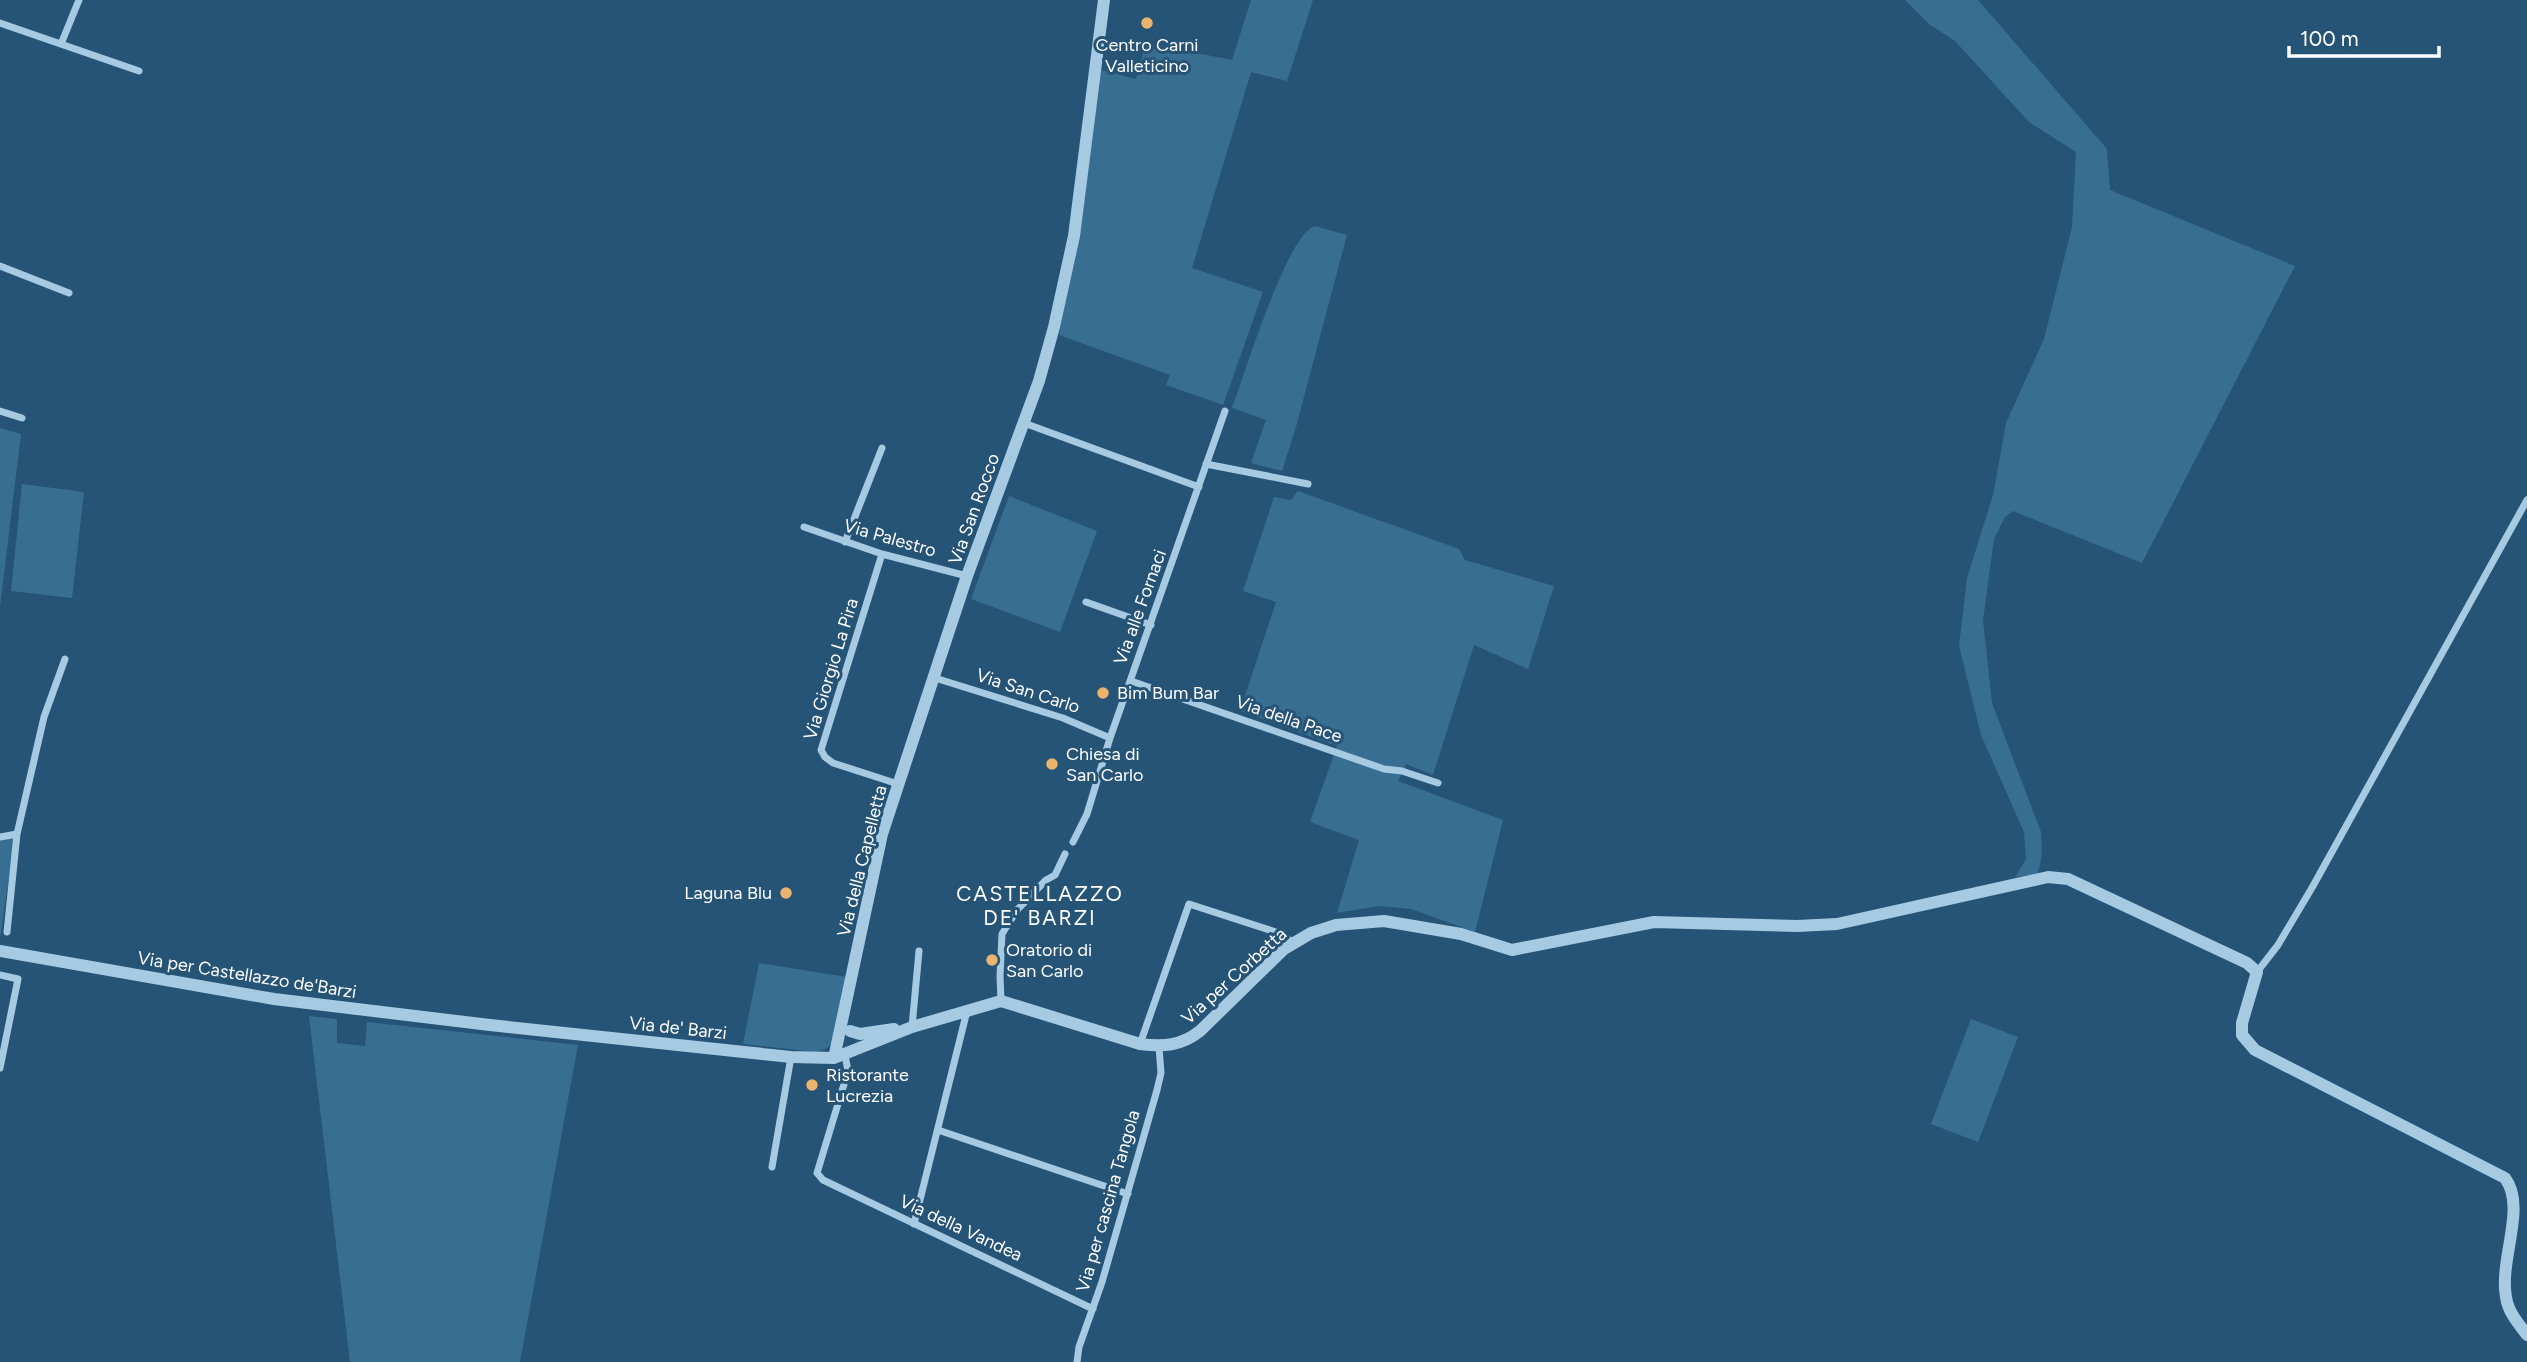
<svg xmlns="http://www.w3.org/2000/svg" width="2527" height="1362" font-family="Figtree,sans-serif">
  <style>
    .green { fill: #396e93 }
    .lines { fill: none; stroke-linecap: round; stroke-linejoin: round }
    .minor { stroke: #a6cae2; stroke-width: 7 }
    .tertiary { stroke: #a6cae2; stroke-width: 12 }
    .poi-dot { fill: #ebb46c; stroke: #265476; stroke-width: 2.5 }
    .labels { text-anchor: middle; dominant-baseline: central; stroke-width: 6; stroke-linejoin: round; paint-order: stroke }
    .poi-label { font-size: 18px; fill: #fff; stroke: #265476; text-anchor: start }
    .street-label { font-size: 18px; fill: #fff; stroke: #265476 }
    .quarter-label { font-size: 21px; letter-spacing: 2px; fill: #fff; stroke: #265476 }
  </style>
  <rect width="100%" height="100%" fill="#265476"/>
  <path class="green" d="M1251 0H1313L1287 81 1251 72 1192 268 1263 292 1223 405 1166 385 1170 375 1059 335 1077 236 1101 70 1136 79 1146 43 1232 60Z
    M1905 0H1978L2107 149 2110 190 2295 266 2142 563 2013 511 2005 517 1994 539 1983 620 1992 703 2041 832C2042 847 2043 859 2037 874L2015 877 2026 859 2024 832 1981 735 1959 646 1967 578 1993 495 2006 423 2044 339 2072 227 2076 152 2029 122 1955 41 1929 24Z
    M1315 226 1347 235 1296 427 1282 471 1251 463 1266 420 1232 408C1244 377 1287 233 1315 226Z
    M0 428 21 434 0 607Z
    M22 484 84 492 72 598 11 591Z
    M1298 491 1459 549 1465 560 1554 586 1528 669 1474 645 1433 775 1406 764 1398 781 1503 820 1475 932 1411 909 1379 906 1337 913 1359 840 1310 822 1337 746 1240 711 1276 602 1243 591 1274 497 1291 500Z
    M1009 496 1097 531 1060 632 971 599Z
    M15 837 0 938V839Z
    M759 963 847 977 832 1043 826 1049 816 1052 743 1044Z
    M309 1016 337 1019V1043L365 1046 367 1022 578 1045 520 1362H350Z
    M1971 1019 2018 1037 1978 1142 1931 1124Z"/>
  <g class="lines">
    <path class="minor" d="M0 23 139 71
      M61 44 79 0
      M0 266 69 293
      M0 411 22 418
      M1024 423 1199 487
      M1206 464 1308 484
      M804 527 882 554 967 576
      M845 542 882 448
      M882 554 821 750 825 757 833 763 898 784
      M1086 602 1151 625
      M935 678 1063 718 1110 738
      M1131 681 1384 769 1402 771 1438 783
      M0 837 17 834
      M1073 842 1087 814 1110 738 1225 411
      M7 932 17 834 44 717 65 659
      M2257 972 2278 945 2313 886 2527 500
      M0 975 18 979 0 1068
      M1001 1001 1000 976 1002 934 1017 910 1046 880 1055 875 1065 854
      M912 1027 919 951
      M1140 1044 1189 904 1282 934 1293 943
      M845 1055 848 1071 817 1173 823 1180 1093 1309
      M938 1130 1128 1194
      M772 1167 791 1057
      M914 1224 967 1011
      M1077 1362 1079 1347 1102 1282 1157 1090 1161 1073 1159 1047"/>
    <path class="tertiary" d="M0 951 274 999 490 1025 791 1057 834 1058 912 1027 1001 1001 1140 1044C1163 1047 1181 1046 1200 1031L1284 949 1311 933 1336 925 1384 921 1461 934 1512 950 1654 922 1797 926 1837 924 2048 877 2068 879 2247 963 2257 972 2242 1023V1035L2255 1050 2505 1178C2527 1207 2499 1259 2506 1297 2508 1312 2518 1323 2527 1335
      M850 1031 860 1034 894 1029
      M834 1058 882 834 967 576 1039 381 1054 327 1074 236 1104 0"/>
  </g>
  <g class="poi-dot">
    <circle cx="1147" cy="23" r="7"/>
    <circle cx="1103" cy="693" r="7"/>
    <circle cx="1052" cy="764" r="7"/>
    <circle cx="786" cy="893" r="7"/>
    <circle cx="992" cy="960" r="7"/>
    <circle cx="812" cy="1085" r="7"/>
  </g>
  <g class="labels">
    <g class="poi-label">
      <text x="1147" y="45" text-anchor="middle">Centro Carni<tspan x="1147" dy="21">Valleticino</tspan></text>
      <text x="1117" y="693">Bim Bum Bar</text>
      <text x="1066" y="754">Chiesa di<tspan x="1066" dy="21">San Carlo</tspan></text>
      <text x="772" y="893" text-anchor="end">Laguna Blu</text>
      <text x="1006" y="950">Oratorio di<tspan x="1006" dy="21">San Carlo</tspan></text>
      <text x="826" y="1075">Ristorante<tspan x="826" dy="21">Lucrezia</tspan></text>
    </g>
    <g class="street-label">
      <text transform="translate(974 509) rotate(-70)">Via San Rocco</text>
      <text transform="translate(890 538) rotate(16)">Via Palestro</text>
      <text transform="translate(1140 607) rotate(-70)">Via alle Fornaci</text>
      <text transform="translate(831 669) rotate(-73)">Via Giorgio La Pira</text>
      <text transform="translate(1028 691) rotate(18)">Via San Carlo</text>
      <text transform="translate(1289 719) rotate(19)">Via della Pace</text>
      <text transform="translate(862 861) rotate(-76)">Via della Capelletta</text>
      <text transform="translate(247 975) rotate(9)">Via per Castellazzo de'Barzi</text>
      <text transform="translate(1234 976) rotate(-42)">Via per Corbetta</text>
      <text transform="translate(678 1028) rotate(6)">Via de' Barzi</text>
      <text transform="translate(1108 1201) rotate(-74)">Via per cascina Tangola</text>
      <text transform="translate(961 1228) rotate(25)">Via della Vandea</text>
    </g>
    <g class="quarter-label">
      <text x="1040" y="893">CASTELLAZZO<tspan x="1040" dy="24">DE' BARZI</tspan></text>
    </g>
  </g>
  <path d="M2289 46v10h150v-10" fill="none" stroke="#ffffff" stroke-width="3.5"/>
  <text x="2300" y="46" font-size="21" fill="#ffffff" stroke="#265476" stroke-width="5" paint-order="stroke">100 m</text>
</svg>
